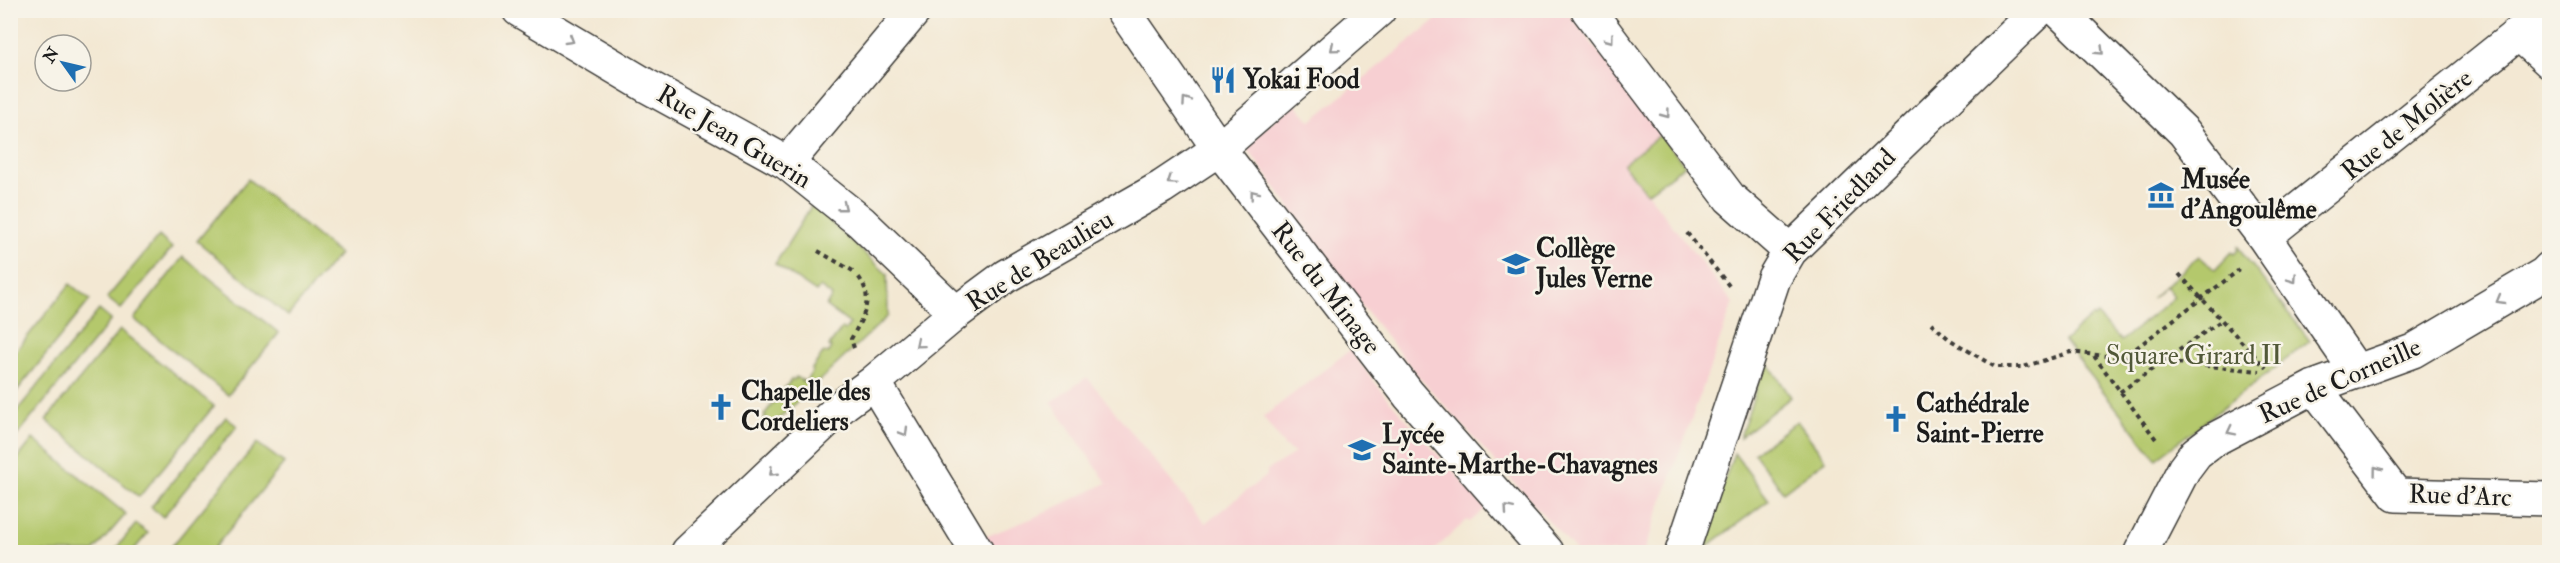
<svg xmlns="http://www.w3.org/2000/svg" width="2560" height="563" font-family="'IM FELL Double Pica',serif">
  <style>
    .built { fill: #f7cfd2 }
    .green { fill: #b4c86c; stroke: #687244; stroke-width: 1.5 }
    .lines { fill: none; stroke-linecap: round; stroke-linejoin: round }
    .minor-casing { stroke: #3c3b37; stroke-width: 36 }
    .path { stroke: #3c3b37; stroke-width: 4; stroke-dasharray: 4.5 4.5; stroke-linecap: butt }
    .minor { stroke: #fff; stroke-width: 33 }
    .oneway { stroke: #999 }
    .labels { text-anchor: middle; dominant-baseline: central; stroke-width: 5; stroke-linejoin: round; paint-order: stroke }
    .poi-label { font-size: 26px; font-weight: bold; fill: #1c1c1c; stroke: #f7f3e8; text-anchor: start }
    .street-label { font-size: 26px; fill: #1c1c1c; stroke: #f7f3e8 }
    .park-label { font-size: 26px; fill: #515838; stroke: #f7f3e8 }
  </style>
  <rect width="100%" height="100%" fill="#f7f3e8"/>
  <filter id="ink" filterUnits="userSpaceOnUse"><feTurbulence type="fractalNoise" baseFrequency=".0167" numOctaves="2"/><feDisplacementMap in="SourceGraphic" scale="12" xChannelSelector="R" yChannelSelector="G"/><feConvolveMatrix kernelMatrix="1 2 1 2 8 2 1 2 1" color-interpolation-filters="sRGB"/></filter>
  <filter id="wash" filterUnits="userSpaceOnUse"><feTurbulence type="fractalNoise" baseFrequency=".008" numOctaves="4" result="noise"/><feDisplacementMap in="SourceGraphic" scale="24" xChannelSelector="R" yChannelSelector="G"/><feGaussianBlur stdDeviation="1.35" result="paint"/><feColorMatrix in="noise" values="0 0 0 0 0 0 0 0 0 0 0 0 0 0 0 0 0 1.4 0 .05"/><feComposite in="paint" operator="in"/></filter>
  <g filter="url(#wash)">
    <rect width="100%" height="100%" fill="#f3e8d3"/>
    <path class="built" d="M1447 11H1567L1685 165 1647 193 1733 303 1644 552H1577L1417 375 1343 282 1245 145 1294 102 1311 121Z
      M1350 350 1387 398 1486 508 1470 522 1467 520 1432 552H990L982 538 1033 518 1107 483 1051 402 1087 377 1205 523 1267 475V470L1295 453 1285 447 1263 417Z"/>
    <path class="green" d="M1660 135 1685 165 1647 193 1623 164Z
      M248 179 339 254 288 316 197 241Z
      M812 205 887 274 888 316 767 430 759 425 766 416 764 415 777 398 779 399 781 395 780 394 792 379 794 380 796 377 805 382 813 371 811 370 824 352 828 353 831 347 829 346 842 328 845 330 850 324 826 306 832 296 820 287 816 292 775 264Z
      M159 236 172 248 121 309 107 298Z
      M2238 247 2310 341 2156 459 2064 341 2092 316 2094 318 2097 315 2121 341 2174 297 2165 286 2152 298 2199 256 2215 270 2232 252 2234 254 2237 251Z
      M183 257 279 333 228 395 134 319Z
      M70 284 90 300 11 398V357Z
      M99 310 111 320 11 443V418Z
      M120 330 214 406 139 497 46 420Z
      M1766 360 1791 397 1740 437Z
      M226 417 237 426 163 517 151 507Z
      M1797 421 1826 460 1783 492 1754 453Z
      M33 439 126 514 93 552H11V467Z
      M257 443 284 463 211 552H167Z
      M1734 453 1769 500 1700 552Z
      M136 524 148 533 132 552H113Z"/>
  </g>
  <g filter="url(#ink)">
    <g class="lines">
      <defs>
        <path id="minor" d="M519 10 647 86 787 163 861 222 956 313
          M1123 10 1219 149 1409 395 1547 552
          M1588 10 1730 198 1790 251
          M2058 10 2184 132 2264 237 2357 372
          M2519 34 2550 62
          M787 163 915 10
          M2264 237 2548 10
          M874 382 977 552
          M2314 387 2396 495 2550 499
          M688 552 844 404 874 382 956 313 1006 276 1162 187 1219 149 1379 10
          M1682 552 1774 278 1790 251 2039 10
          M2141 552 2184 469 2196 453 2213 440 2314 387 2413 351 2544 274 2550 268"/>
      </defs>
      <use href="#minor" class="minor-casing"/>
      <path class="path" d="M1687 233 1730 287
        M818 251 853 271
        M2179 274 2266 368
        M1931 323 1949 339 1995 367H2023L2071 352 2123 358 2239 270
        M854 348 851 339C863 317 876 298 857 275
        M2094 356 2158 442
        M2124 358 2260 371
        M2120 392 2222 320"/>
      <use href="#minor" class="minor"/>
    </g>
    <defs><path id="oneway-chevron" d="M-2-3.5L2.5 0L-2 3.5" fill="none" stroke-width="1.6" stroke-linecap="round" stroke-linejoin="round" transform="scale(1.5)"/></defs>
    <g class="oneway">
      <use href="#oneway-chevron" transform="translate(1610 39) rotate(53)"/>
      <use href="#oneway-chevron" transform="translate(570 40) rotate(31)"/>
      <use href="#oneway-chevron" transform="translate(1334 48) rotate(140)"/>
      <use href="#oneway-chevron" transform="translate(2100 51) rotate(44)"/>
      <use href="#oneway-chevron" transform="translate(1186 101) rotate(-125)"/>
      <use href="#oneway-chevron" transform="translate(1666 114) rotate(53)"/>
      <use href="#oneway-chevron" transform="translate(1171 181) rotate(146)"/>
      <use href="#oneway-chevron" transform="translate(1254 194) rotate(-128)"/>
      <use href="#oneway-chevron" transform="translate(843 207) rotate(38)"/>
      <use href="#oneway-chevron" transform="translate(2293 279) rotate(55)"/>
      <use href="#oneway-chevron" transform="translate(2500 300) rotate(150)"/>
      <use href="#oneway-chevron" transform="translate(919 344) rotate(140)"/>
      <use href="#oneway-chevron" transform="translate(2231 431) rotate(153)"/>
      <use href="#oneway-chevron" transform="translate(904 432) rotate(59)"/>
      <use href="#oneway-chevron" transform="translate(2377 470) rotate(-127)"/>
      <use href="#oneway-chevron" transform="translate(773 472) rotate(136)"/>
      <use href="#oneway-chevron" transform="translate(1508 509) rotate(-131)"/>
    </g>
  </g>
  <defs>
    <symbol id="restaurant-bare" viewBox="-9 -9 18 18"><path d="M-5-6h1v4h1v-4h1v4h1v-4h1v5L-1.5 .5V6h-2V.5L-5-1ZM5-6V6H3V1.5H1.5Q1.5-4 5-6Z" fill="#1f6fb2" stroke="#f7f3e8" stroke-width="2.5" paint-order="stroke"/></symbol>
    <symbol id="museum-bare" viewBox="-9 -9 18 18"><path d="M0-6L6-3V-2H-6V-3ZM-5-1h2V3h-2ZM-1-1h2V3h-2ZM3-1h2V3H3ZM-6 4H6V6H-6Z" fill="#1f6fb2" stroke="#f7f3e8" stroke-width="2.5" paint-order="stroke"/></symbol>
    <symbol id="school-bare" viewBox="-9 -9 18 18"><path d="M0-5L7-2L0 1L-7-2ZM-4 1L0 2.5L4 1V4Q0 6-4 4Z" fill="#1f6fb2" stroke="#f7f3e8" stroke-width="2.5" paint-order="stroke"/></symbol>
    <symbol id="church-bare" viewBox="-9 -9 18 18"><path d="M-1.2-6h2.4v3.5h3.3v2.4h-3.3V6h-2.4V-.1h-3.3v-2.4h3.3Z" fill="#1f6fb2" stroke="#f7f3e8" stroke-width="2.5" paint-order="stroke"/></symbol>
  </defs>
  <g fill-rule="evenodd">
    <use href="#restaurant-bare" x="1204" y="61" width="38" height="38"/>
    <use href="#museum-bare" x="2142" y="176" width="38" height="38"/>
    <use href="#school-bare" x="1497" y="245" width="38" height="38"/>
    <use href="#church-bare" x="702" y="388" width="38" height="38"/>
    <use href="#church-bare" x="1877" y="400" width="38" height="38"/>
    <use href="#school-bare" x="1343" y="431" width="38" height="38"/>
  </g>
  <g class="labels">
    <g class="poi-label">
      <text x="1243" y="80">Yokai Food</text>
      <text x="2181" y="180">Musée<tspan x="2181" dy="30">d'Angoulême</tspan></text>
      <text x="1536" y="249">Collège<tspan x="1536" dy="30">Jules Verne</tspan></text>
      <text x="741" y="392">Chapelle des<tspan x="741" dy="30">Cordeliers</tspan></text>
      <text x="1916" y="404">Cathédrale<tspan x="1916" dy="30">Saint-Pierre</tspan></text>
      <text x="1382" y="435">Lycée<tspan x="1382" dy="30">Sainte-Marthe-Chavagnes</tspan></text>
    </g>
    <g class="street-label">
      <text transform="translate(2407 125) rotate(-39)">Rue de Molière</text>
      <text transform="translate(734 137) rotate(31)">Rue Jean Guerin</text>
      <text transform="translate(1840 206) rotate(-46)">Rue Friedland</text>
      <text transform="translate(1040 261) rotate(-32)">Rue de Beaulieu</text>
      <text transform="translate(1326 288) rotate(52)">Rue du Minage</text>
      <text transform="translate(2340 381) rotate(-24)">Rue de Corneille</text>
      <text transform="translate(2460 496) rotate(2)">Rue d'Arc</text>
    </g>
    <g class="park-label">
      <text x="2194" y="356">Square Girard II</text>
    </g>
  </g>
  <rect width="2560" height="563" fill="none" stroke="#f7f3e8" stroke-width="36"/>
  <g transform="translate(63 63) rotate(304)"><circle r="28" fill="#f7f3e8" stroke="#9f9d96" stroke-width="1.5"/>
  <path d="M0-4.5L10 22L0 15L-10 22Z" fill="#1f6fb2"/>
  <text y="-9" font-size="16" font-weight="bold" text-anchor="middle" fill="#1c1c1c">N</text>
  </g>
</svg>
